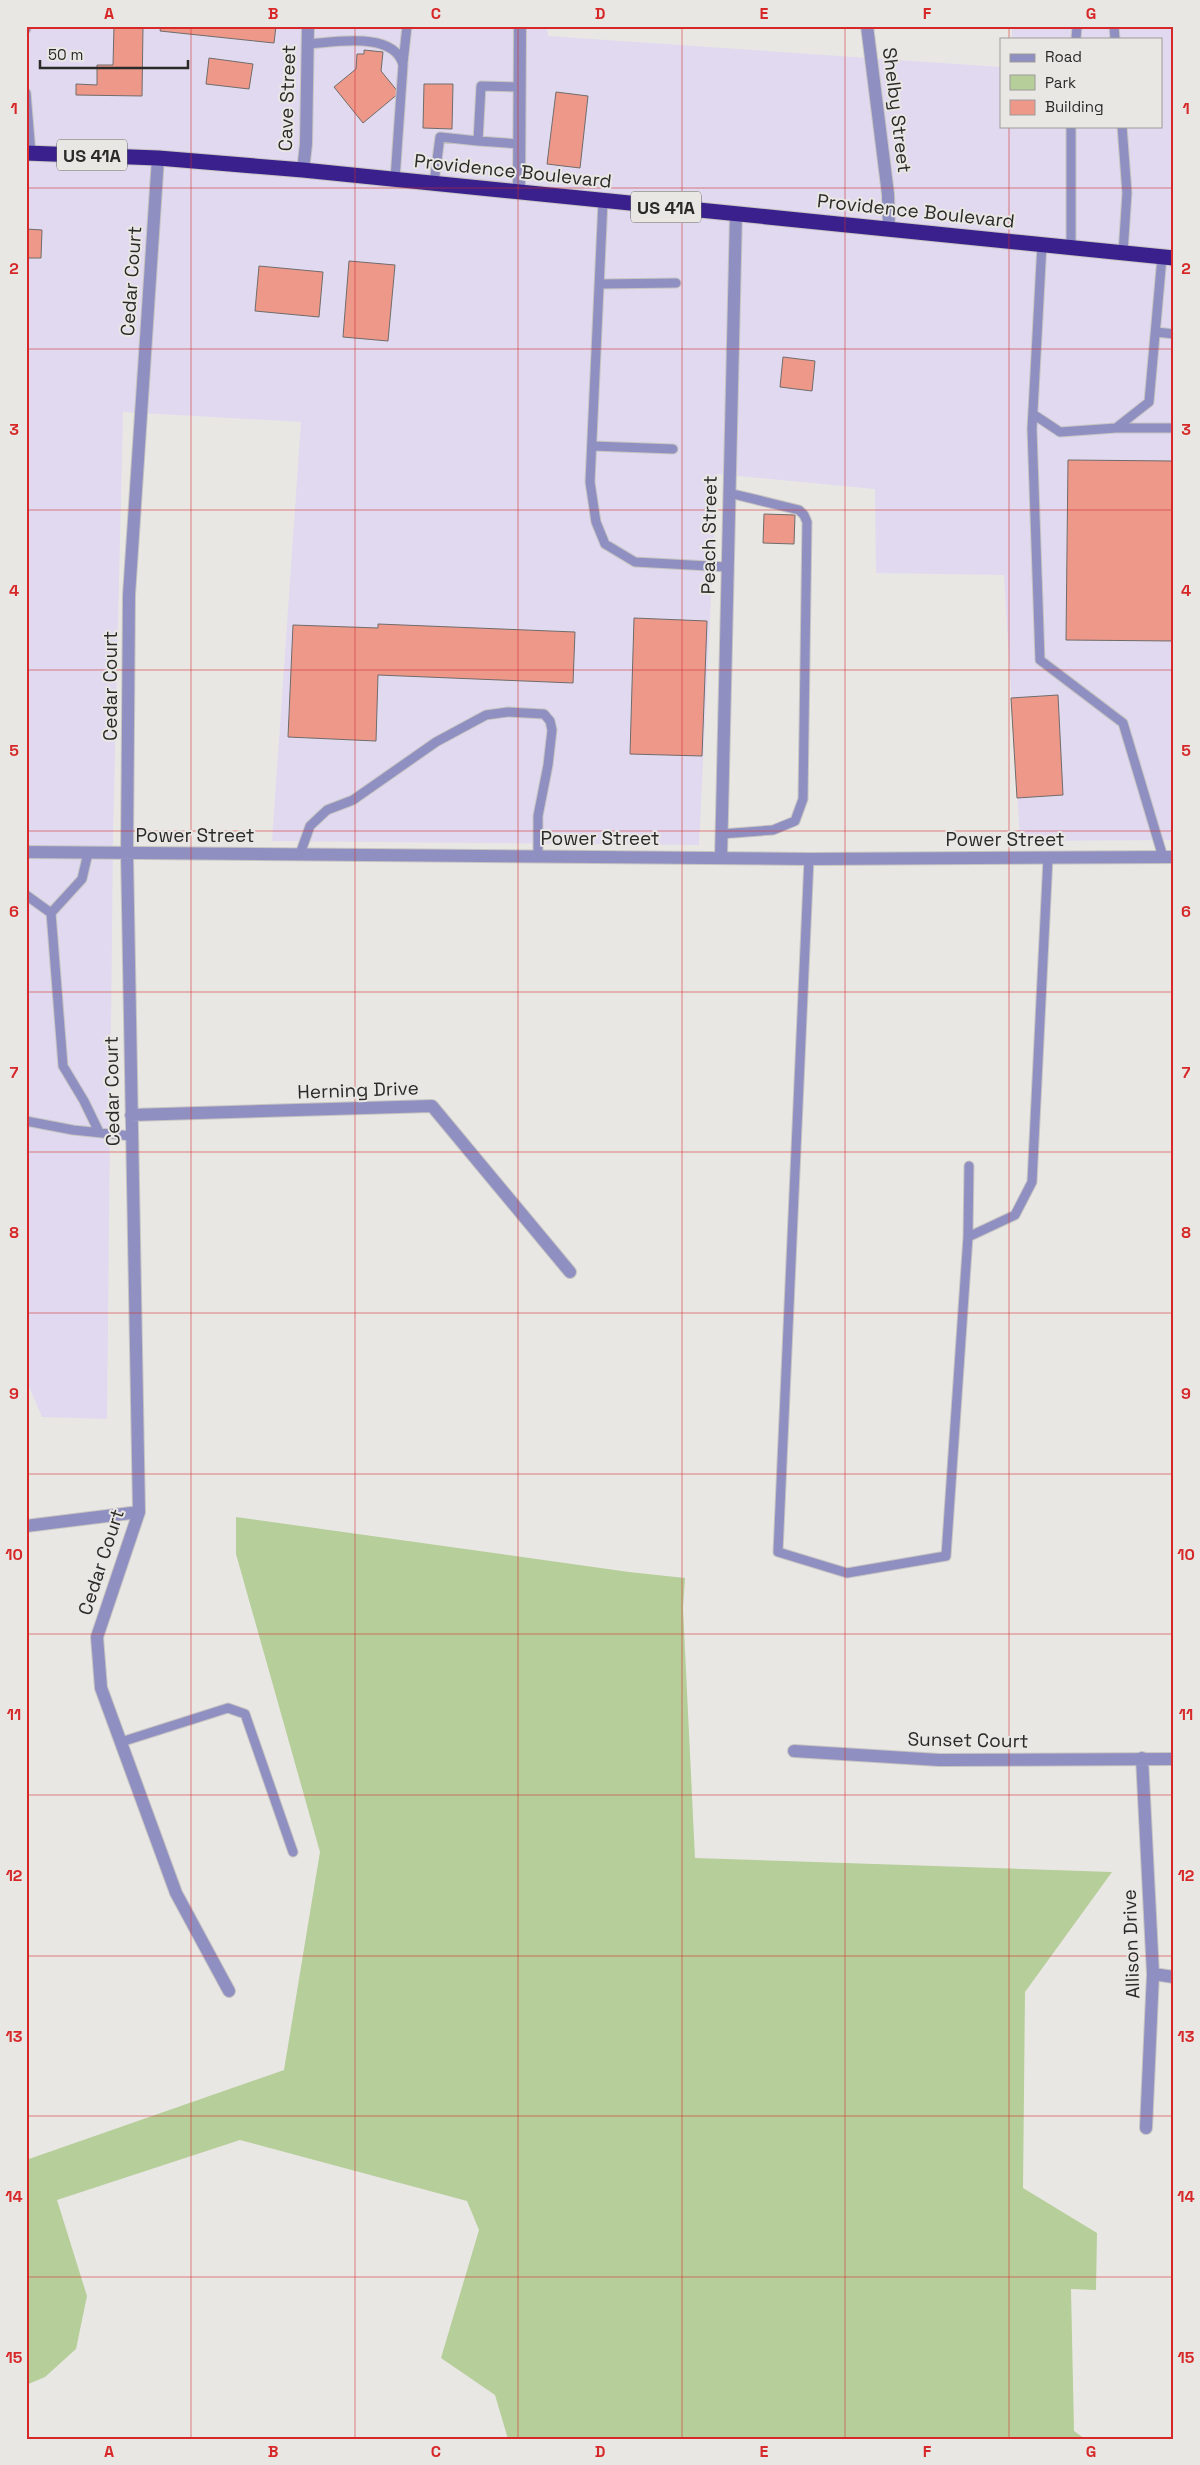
<svg xmlns="http://www.w3.org/2000/svg" width="1200" height="2465" font-family="'Space Grotesk',sans-serif">
  <style>
    .commercial { fill: #e0d9ef }
    .green { fill: #b6ce99 }
    .building { fill: #ee988a; stroke: #706c6b }
    .lines { fill: none; stroke-linecap: round; stroke-linejoin: round }
    .lane-casing { stroke: #c7c5c2; stroke-width: 11 }
    .street-casing { stroke: #c7c5c2; stroke-width: 14 }
    .highway-casing { stroke: #c7c5c2; stroke-width: 17 }
    .lane { stroke: #908fc2; stroke-width: 9 }
    .street { stroke: #908fc2; stroke-width: 12 }
    .highway { stroke: #39208d; stroke-width: 15 }
    .grid { fill: none; stroke: #d62828; stroke-width: 1; stroke-opacity: 0.55 }
    .labels { text-anchor: middle; dominant-baseline: central; stroke-width: 4; stroke-linejoin: round; paint-order: stroke }
    .shield { fill: #e9e7e4; stroke: #636360; stroke-width: 1 }
    .shield-label { font-size: 18px; font-weight: bold; fill: #2a2a28 }
    .street-label { font-size: 19px; fill: #2a2a28; stroke: #e9e7e4 }
    .neatline { fill: none; stroke: #d62828; stroke-width: 2 }
    .grid-label { font-size: 16px; text-anchor: middle; font-weight: bold; fill: #d62828 }
  </style>
  <rect width="100%" height="100%" fill="#e9e7e4"/>
  <path class="commercial" d="M26 26H547L548 36 1001 67V126H1161V39H1012V26H1174V840L1020 841 1004 575 876 573 875 489 717 474 699 845 272 841 301 422 123 412 113 836 107 1419 42 1417 26 1380Z"/>
  <path class="green" d="M236 1517 629 1572 685 1578 683 1608 695 1858 1112 1872 1025 1992 1023 2188 1097 2233 1096 2290 1071 2289 1074 2431 1085 2439H508L495 2395 441 2358 479 2230 467 2201 240 2140 57 2200 87 2296 76 2349 45 2377 26 2385V2160L284 2070 320 1852 236 1554Z"/>
  <path class="building" d="M114 26H143L142 96 76 95V84L97 85V65H113Z
    M161 26H276L274 43 160 31Z
    M364 50 383 52 381 71 399 93 363 123 334 87 356 69 357 54H364Z
    M209 58 253 64 249 89 206 84Z
    M424 84H453L452 129 423 128Z
    M556 92 588 96 580 168 547 164Z
    M26 229 42 230 41 258H26Z
    M349 261 395 265 388 341 343 337Z
    M259 266 323 272 319 317 255 311Z
    M783 357 815 361 812 391 780 387Z
    M1068 460 1174 461V641L1066 640Z
    M764 514 795 515 794 544 763 543Z
    M634 618 707 621 702 756 630 754Z
    M378 624 575 632 573 683 378 675 376 741 288 737 293 625 378 628Z
    M1058 695 1063 795 1017 798 1011 698Z"/>
  <g class="lines">
    <defs>
      <path id="lane" d="M1114 26 1115 39
        M26 29V26
        M1076 39 1077 26
        M308 44C335 42 395 31 403 65L395 179
        M403 63 407 26
        M26 93 31 153
        M1122 126 1127 193 1123 253
        M478 141 520 144
        M434 183 440 137 478 141 481 86 520 87
        M603 201 590 482 596 522 605 544 635 562 727 567
        M1042 244 1032 429 1040 660 1123 723 1163 857
        M1071 246V126
        M600 284 676 283
        M1156 332 1174 334
        M1033 414 1060 432 1116 428 1149 402 1162 257
        M1116 428H1174
        M592 446 673 449
        M721 834 773 830 795 821 803 799 807 522 804 515 799 510 729 493
        M300 854 310 826 327 810 353 800 436 742 486 715 508 712 544 714 550 721 552 730 548 765 538 816V856
        M809 859 778 1552 847 1573 946 1556 968 1237 969 1166
        M26 895 51 913 63 1066 84 1101 99 1132
        M51 913 82 879 88 853
        M26 1121 73 1130 131 1136
        M968 1237 1015 1215 1032 1182 1048 858
        M121 1742 228 1708 245 1714 293 1852"/>
      <path id="street" d="M867 26 888 194 889 228
        M158 158 129 595 127 853 139 1512 97 1637 101 1688 176 1893 229 1991
        M303 170 306 144 308 26
        M519 193 520 26
        M26 852 809 859 1174 857
        M721 858 736 214
        M131 1115 432 1106 570 1272
        M26 1526 139 1512
        M794 1751 939 1760 1174 1759
        M1142 1758 1153 1974 1146 2128
        M1153 1974 1174 1977"/>
      <path id="highway" d="M26 153 158 158 303 170 1174 258"/>
    </defs>
    <use href="#lane" class="lane-casing"/>
    <use href="#street" class="street-casing"/>
    <use href="#highway" class="highway-casing"/>
    <use href="#lane" class="lane"/>
    <use href="#street" class="street"/>
    <use href="#highway" class="highway"/>
  </g>
  <path class="grid" d="M191 26V2439M355 26V2439M518 26V2439M682 26V2439M845 26V2439M1009 26V39M1009 126V2439M26 188H1174M26 349H1174M26 510H1174M26 670H1174M26 831H1174M26 992H1174M26 1152H1174M26 1313H1174M26 1474H1174M26 1634H1174M26 1795H1174M26 1956H1174M26 2116H1174M26 2277H1174"/>
  <g class="labels">
    <g class="shield">
      <rect x="57" y="139.5" width="70" height="31" rx="4"/>
      <rect x="631" y="191.5" width="70" height="31" rx="4"/>
    </g>
    <g class="shield-label">
      <text x="92" y="155">US 41A</text>
      <text x="666" y="207">US 41A</text>
    </g>
    <g class="street-label">
      <text transform="translate(287 98) rotate(-88)">Cave Street</text>
      <text transform="translate(897 110) rotate(83)">Shelby Street</text>
      <text transform="translate(513 171) rotate(6)">Providence Boulevard</text>
      <text transform="translate(916 211) rotate(6)">Providence Boulevard</text>
      <text transform="translate(131 281) rotate(-86)">Cedar Court</text>
      <text transform="translate(709 535) rotate(-89)">Peach Street</text>
      <text transform="translate(110 686) rotate(-90)">Cedar Court</text>
      <text x="195" y="835">Power Street</text>
      <text x="600" y="838">Power Street</text>
      <text x="1005" y="839">Power Street</text>
      <text transform="translate(358 1090) rotate(-2)">Herning Drive</text>
      <text transform="translate(112 1091) rotate(-91)">Cedar Court</text>
      <text transform="translate(101 1562) rotate(-72)">Cedar Court</text>
      <text transform="translate(968 1740) rotate(1)">Sunset Court</text>
      <text transform="translate(1131 1944) rotate(-92)">Allison Drive</text>
    </g>
  </g>
  <rect width="1200" height="2465" fill="none" stroke="#e9e7e4" stroke-width="55"/>
  <rect x="1000" y="38" width="162" height="90" fill="#e9e7e4" stroke="#9d9b99"/>
  <rect x="1010" y="54" width="25" height="8" fill="#908fc2" stroke="#9d9b99"/>
  <text x="1045" y="62" font-size="15" fill="#2a2a28">Road</text>
  <rect x="1010" y="75" width="25" height="15" fill="#b6ce99" stroke="#9d9b99"/>
  <text x="1045" y="88" font-size="15" fill="#2a2a28">Park</text>
  <rect x="1010" y="100" width="25" height="15" fill="#ee988a" stroke="#9d9b99"/>
  <text x="1045" y="112" font-size="15" fill="#2a2a28">Building</text>
  <path d="M40 60v8h148v-8" fill="none" stroke="#2a2a28" stroke-width="2.5"/>
  <text x="48" y="60" font-size="15" fill="#2a2a28" stroke="#e9e7e4" stroke-width="4" paint-order="stroke">50 m</text>
  <rect x="28" y="28" width="1144" height="2410" class="neatline"/>
  <g class="grid-label">
    <text x="109" y="19">A</text>
    <text x="273" y="19">B</text>
    <text x="436" y="19">C</text>
    <text x="600" y="19">D</text>
    <text x="764" y="19">E</text>
    <text x="927" y="19">F</text>
    <text x="1091" y="19">G</text>
    <text x="14" y="114">1</text>
    <text x="1186" y="114">1</text>
    <text x="14" y="274">2</text>
    <text x="1186" y="274">2</text>
    <text x="14" y="435">3</text>
    <text x="1186" y="435">3</text>
    <text x="14" y="596">4</text>
    <text x="1186" y="596">4</text>
    <text x="14" y="756">5</text>
    <text x="1186" y="756">5</text>
    <text x="14" y="917">6</text>
    <text x="1186" y="917">6</text>
    <text x="14" y="1078">7</text>
    <text x="1186" y="1078">7</text>
    <text x="14" y="1238">8</text>
    <text x="1186" y="1238">8</text>
    <text x="14" y="1399">9</text>
    <text x="1186" y="1399">9</text>
    <text x="14" y="1560">10</text>
    <text x="1186" y="1560">10</text>
    <text x="14" y="1720">11</text>
    <text x="1186" y="1720">11</text>
    <text x="14" y="1881">12</text>
    <text x="1186" y="1881">12</text>
    <text x="14" y="2042">13</text>
    <text x="1186" y="2042">13</text>
    <text x="14" y="2202">14</text>
    <text x="1186" y="2202">14</text>
    <text x="14" y="2363">15</text>
    <text x="1186" y="2363">15</text>
    <text x="109" y="2457">A</text>
    <text x="273" y="2457">B</text>
    <text x="436" y="2457">C</text>
    <text x="600" y="2457">D</text>
    <text x="764" y="2457">E</text>
    <text x="927" y="2457">F</text>
    <text x="1091" y="2457">G</text>
  </g>
</svg>
